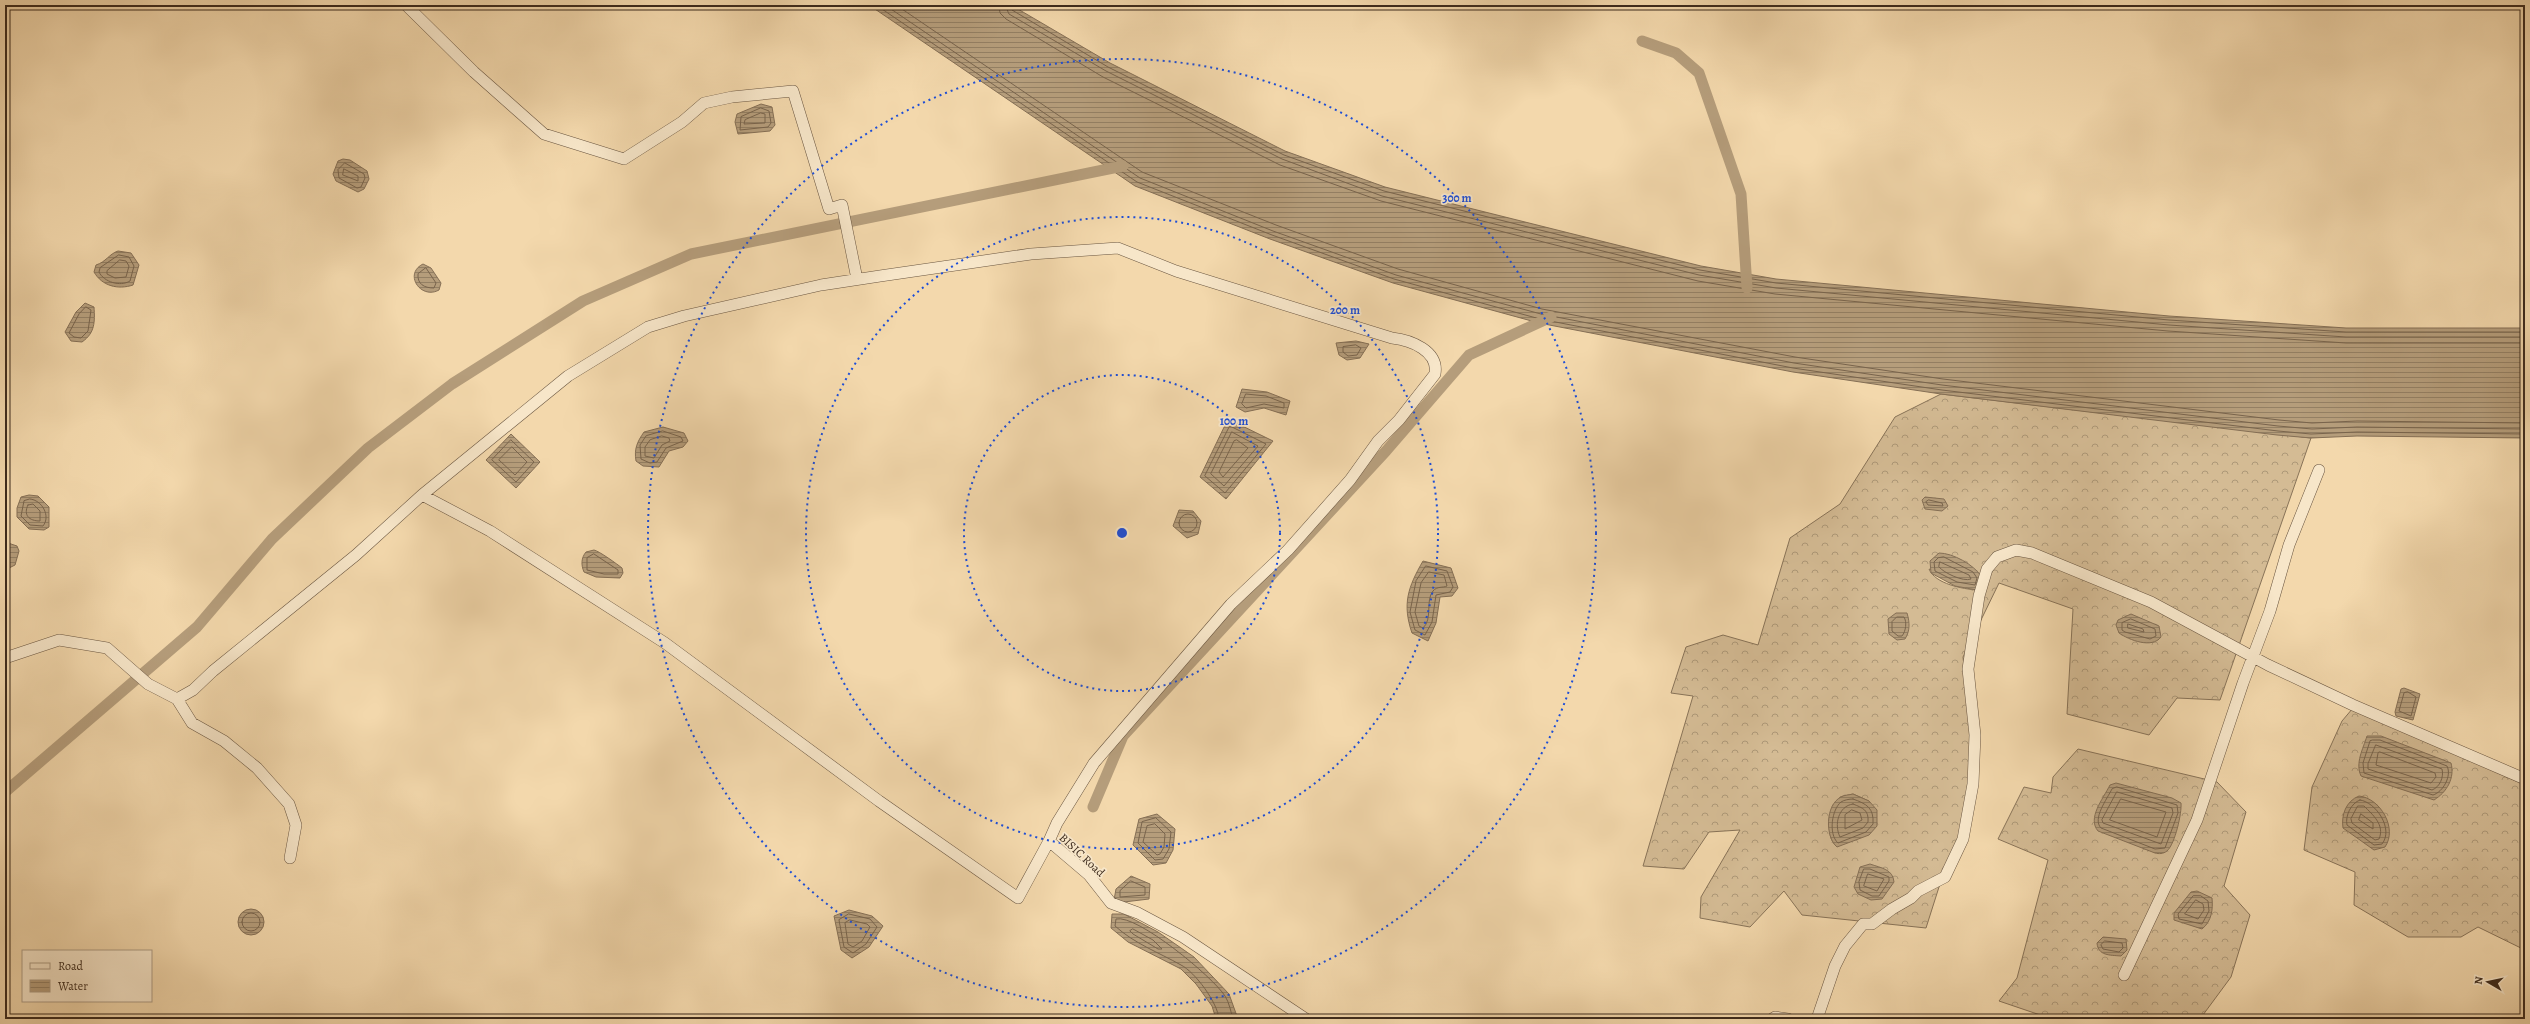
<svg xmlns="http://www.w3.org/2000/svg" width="2530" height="1024" font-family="Alegreya,serif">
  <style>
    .forest { fill: url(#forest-crowns); stroke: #887358; fill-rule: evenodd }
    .water { fill: url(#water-rules); stroke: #856f55 }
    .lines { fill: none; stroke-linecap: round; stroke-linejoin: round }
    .shore { stroke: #79644c; stroke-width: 1 }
    .canal { stroke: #b59d7b; stroke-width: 11 }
    .minor-casing { stroke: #6a5641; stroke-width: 12 }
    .minor { stroke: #f7e6c9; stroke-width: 11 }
    .ring { fill: none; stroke: #1d4ed8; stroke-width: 2; stroke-dasharray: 2 4 }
    .labels { text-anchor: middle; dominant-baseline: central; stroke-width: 3.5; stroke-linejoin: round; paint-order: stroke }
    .street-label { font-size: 12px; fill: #3d2b1d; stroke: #f7e6c9 }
    .centre { fill: #1d4ed8; stroke: #f7e6c9; stroke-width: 2 }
    .ring-label { font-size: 12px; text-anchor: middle; font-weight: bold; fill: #1d4ed8; stroke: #f7e6c9; stroke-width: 3.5; stroke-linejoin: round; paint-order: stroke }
  </style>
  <defs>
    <pattern id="forest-crowns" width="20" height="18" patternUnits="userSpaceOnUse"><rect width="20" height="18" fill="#d4bb94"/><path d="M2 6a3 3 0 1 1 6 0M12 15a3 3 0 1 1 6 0" fill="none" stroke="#ad9878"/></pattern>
    <pattern id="water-rules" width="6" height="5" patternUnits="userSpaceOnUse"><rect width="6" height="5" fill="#b59d7b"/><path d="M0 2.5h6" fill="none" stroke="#948064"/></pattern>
  </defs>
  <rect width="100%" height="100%" fill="#f3d8ac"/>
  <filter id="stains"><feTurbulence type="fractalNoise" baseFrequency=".005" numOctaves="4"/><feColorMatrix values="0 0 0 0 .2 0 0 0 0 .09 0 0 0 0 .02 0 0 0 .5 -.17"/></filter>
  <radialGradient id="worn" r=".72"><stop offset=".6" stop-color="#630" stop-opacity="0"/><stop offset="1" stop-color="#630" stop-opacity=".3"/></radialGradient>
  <path class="forest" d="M1941 394 2311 438 2220 700 2177 698 2149 735 2067 714 2073 609 1999 583 1963 657 1974 756 1962 840 1939 887 1926 928 1802 915 1784 891 1750 927 1700 918 1701 897 1740 830 1709 832 1684 869 1643 866 1693 696 1671 693 1686 647 1723 635 1758 645 1790 538 1840 504 1895 417ZM1929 569 1977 590C1963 589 1935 584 1929 569ZM1853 794 1869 801 1837 847C1822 833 1834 814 1840 797Z
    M2353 708 2525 785V950L2478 927 2461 937H2408L2354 905 2355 872 2304 850 2312 787 2342 721Z
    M2078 749 2217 782 2246 812 2224 886 2250 915 2231 977 2200 1019H2052L1999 1001 2017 978 2048 860 1998 839 2024 787 2051 793 2053 777Z"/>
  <path class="water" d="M869 5H1011L1110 63 1285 151 1385 187 1701 266 1776 279 2169 316 2346 328H2525V438L2357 436 2311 438 2277 435 1941 394 1793 372 1539 323 1393 283 1270 239 1135 186Z
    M761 104 772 107 775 125 770 131 738 134 735 122 737 114Z
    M343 159 350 160 367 171 369 179 364 189 358 192 336 181 333 174 338 161Z
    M118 251 131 253 139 265 133 285C118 290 102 286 94 272L96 265C106 262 109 254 118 251Z
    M423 264 431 268 441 283 439 290C421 300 403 274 423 264Z
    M85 303 94 307C95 322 95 333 82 342L71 341 65 332 76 312Z
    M1356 341 1369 344 1360 358 1347 360 1339 355 1336 343Z
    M1242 389 1267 392 1290 401 1286 415 1264 408 1245 412 1236 407Z
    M1228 419 1273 441 1226 499 1200 477Z
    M663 427 684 433 688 441 683 447 669 451 659 467 643 466 636 461C634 449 637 442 644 432Z
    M511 434 540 462 516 488 486 460Z
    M29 495 38 496 49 507V527L44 530 29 529 17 517V508L21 497Z
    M1925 497 1944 499 1948 506 1942 511 1925 509 1922 500Z
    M1179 510 1193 511 1201 521 1198 534 1187 538 1173 526Z
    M5 542 17 546 19 551 15 565 9 568 5 566Z
    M594 550C599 551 617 564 622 568L623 573 620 578 596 577 584 572C581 565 581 558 586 552Z
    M1939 553C1953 553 1974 565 1981 576L1977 590 1955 586 1931 573 1930 561Z
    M1423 561 1451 568 1458 588 1452 596 1440 597 1436 623 1428 641 1412 633C1402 604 1408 587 1423 561Z
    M1896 613H1907C1910 623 1910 631 1905 639L1897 640 1889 634 1888 619Z
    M2131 614 2159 626 2161 637C2152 649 2129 640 2119 633L2116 625 2118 620Z
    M2404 688 2420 694 2413 720 2396 716 2395 712 2401 689Z
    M2367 736H2381L2451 763C2455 778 2447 792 2434 800L2361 776C2355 763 2363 749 2367 736Z
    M2116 783 2172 798 2181 803C2182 813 2175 844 2167 851 2163 854 2159 854 2155 853L2098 831C2087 818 2103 799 2110 785Z
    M1853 794 1869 801 1877 810V826L1869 835 1837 847C1825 837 1825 805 1841 797 1844 795 1849 795 1853 794Z
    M2359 796C2380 798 2398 828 2385 847L2374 850 2343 828C2341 815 2346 801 2359 796Z
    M1157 814 1175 829 1173 850 1166 863 1153 865 1133 845 1139 819Z
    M1870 864C1881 868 1893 869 1894 882L1882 899 1871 900 1858 894 1854 887 1860 867Z
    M1131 876 1150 884 1149 899 1124 902 1114 900 1116 889Z
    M2197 891 2212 898C2213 909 2212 921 2202 929L2174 920V913L2191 892Z
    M238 922a13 13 0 1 1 26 0a13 13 0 1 1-26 0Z
    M849 910 872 916 883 926 869 947 852 958 841 950 834 916Z
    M1112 914H1124L1158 932 1194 957 1229 994 1238 1019H1216L1212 1006 1196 984 1181 969 1128 942 1111 928Z
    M2103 937 2126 939 2127 950 2121 956C2110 955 2098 956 2097 943Z"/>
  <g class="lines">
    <path class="shore" d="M876 5 1137 182 1272 235 1394 279 1540 319 1793 368 1942 390 2278 431 2311 434 2357 432 2525 434
      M885 5 1140 178 1273 231 1396 275 1541 314 1794 363 1942 385 2278 426 2312 429 2357 427 2525 429
      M896 5 1142 172 1276 225 1398 269 1542 309 1795 357 1943 379 2279 420 2312 423 2357 421 2525 423
      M999 5 1000 13 1006 19 1103 77 1280 165 1381 201 1698 281 1775 294 2168 331 2346 343H2525
      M1005 5 1009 14 1106 71 1282 159 1382 196 1699 275 1776 288 2169 325 2346 337H2525
      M1010 5 1012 10 1108 67 1284 155 1384 191 1700 270 1776 283 2169 320 2346 332H2525
      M761 108 769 111 771 123 768 127 740 130 741 117Z
      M761 113 765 114V123L744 124 745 120Z
      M345 163 364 174 365 178 361 187 357 188 339 178 338 170Z
      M344 169 358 176V181L343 175Z
      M119 255 129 257 134 266 130 281C120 287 104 282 99 272L100 268Z
      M120 260 126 261 129 266 126 277 115 278 107 274V271Z
      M426 268 436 283 434 288C424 288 417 284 418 274Z
      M86 307 91 310 88 331 81 338 74 337 69 333 79 314Z
      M1356 345 1361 348 1357 355 1348 356 1343 352V347Z
      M1246 394 1266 396 1284 403V408L1264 404 1246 408 1242 404Z
      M1230 426 1266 444 1225 493 1205 476Z
      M663 431 681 437 683 441 666 448 657 462 650 463 641 459 640 445 646 436Z
      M1232 432 1258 446 1224 486 1211 474Z
      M662 436 669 438 670 441 662 445 654 458 645 456V447L650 440Z
      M511 440 534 462 516 482 492 460Z
      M1237 440 1248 448 1223 477 1219 472 1234 441Z
      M512 447 527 462 515 475 499 460Z
      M30 499C42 500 51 516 43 526L30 525 21 516 24 501Z
      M1929 500 1942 503 1943 506 1928 505 1926 502Z
      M28 505 33 504 40 511V521C29 521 23 515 28 505Z
      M1179 523a9 9 0 1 1 18 0a9 9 0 1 1-18 0Z
      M594 554 618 570V574H604L587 570V558Z
      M1944 557 1973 572 1977 578 1975 585 1957 582 1935 571 1934 562 1938 558Z
      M1940 562 1969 575 1971 579C1963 582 1944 573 1939 567Z
      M1426 566 1447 571 1453 587 1450 592 1436 595 1432 622 1425 635 1415 630 1410 612 1416 581Z
      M1429 572 1444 575 1447 586C1443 588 1437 586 1433 591 1425 601 1433 619 1423 628L1419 626 1415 612 1421 583Z
      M1897 617H1904C1907 622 1906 631 1902 636H1898L1892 631V622Z
      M2131 619 2155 629 2156 636 2150 639 2125 632 2122 630V623Z
      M2128 624 2143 629 2144 632 2128 628Z
      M2408 692 2416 697 2411 716 2399 711 2404 693Z
      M2373 740H2380L2447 766C2452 776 2443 792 2433 795L2364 773 2363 763 2370 741Z
      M2376 745 2442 769C2444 777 2440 787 2432 790L2368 769V764Z
      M2380 752 2435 773 2436 777 2431 783 2376 765 2378 753Z
      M2117 787 2177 805 2178 813 2165 848 2155 849 2101 828C2092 819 2107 799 2112 789Z
      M2117 792 2172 808 2173 813 2161 844 2103 823 2102 820Z
      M1853 799C1867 804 1874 808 1873 824L1866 832 1838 843C1828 834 1832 809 1841 802 1844 800 1849 799 1853 799Z
      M2121 799 2166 812 2157 837 2110 820Z
      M2360 800C2376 802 2394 829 2382 844L2374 845 2347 825C2345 816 2351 803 2360 800Z
      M1853 804C1863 808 1869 810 1868 822L1863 828 1840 837C1834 825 1838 806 1853 804Z
      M2358 806H2364C2373 815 2385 825 2379 839L2375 840 2352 823 2351 819Z
      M1852 810 1860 813 1862 820 1845 829V815Z
      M2361 814 2373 823V829L2359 820Z
      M1156 818 1171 832 1169 849 1163 859 1155 860 1138 843 1142 822Z
      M1155 824 1165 834 1164 847 1160 854 1157 855 1143 842 1147 826Z
      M1864 869H1870L1889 877V881L1879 896H1872L1860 890 1859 882Z
      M1868 874 1884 879 1877 891 1864 886Z
      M1131 881 1145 887V895L1120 897V891Z
      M2201 896 2208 901 2209 911 2202 924 2179 919 2178 914 2193 896Z
      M2196 900 2203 904 2204 910 2198 919 2185 914Z
      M242 922a9 9 0 1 1 18 0a9 9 0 1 1-18 0Z
      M849 914 870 919 877 927 866 944 853 953 844 947 839 920Z
      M850 920 867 924 870 927 862 941 853 947 848 944 845 923Z
      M1133 929 1153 940 1162 949H1158L1133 934 1130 931Z
      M2105 941 2122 943 2123 948 2119 952 2103 949 2101 945Z
      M1219 1019C1218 1003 1195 972 1181 965 1158 952 1135 944 1115 926L1116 919C1137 914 1213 977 1225 996 1229 1002 1231 1012 1233 1019"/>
    <path class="canal" d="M1642 41 1676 53 1699 73 1741 194 1747 288
      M5 792 197 627 272 539 368 448 452 384 583 301 691 254 1123 166
      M1093 807 1123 736 1386 451 1469 355 1551 317"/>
    <defs>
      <path id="minor" d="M406 5 474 72 544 134 624 159 682 122 704 103 732 97 793 91 829 209 842 205 857 279
        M422 495 490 531 665 643 879 801 1018 898 1049 841 1089 875 1111 903 1138 913 1183 937 1306 1019
        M5 658 59 640 107 648 148 684 177 699 192 723 224 741 257 768 289 804 296 825 290 858
        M177 699 193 690 213 671 356 555 422 495 568 376 648 327 684 316 821 285 880 276 1031 254 1118 248 1176 271 1392 338C1411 340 1439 351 1435 374L1399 420 1378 441 1350 480 1288 550 1231 604 1094 763 1057 823 1049 841
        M2124 975 2197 820 2243 683 2270 611 2289 545 2319 470
        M1772 1019 1775 1017 1788 1019
        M1817 1019 1835 966 1845 946 1863 924H1872L1892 909 1911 898 1918 891 1945 877 1963 839 1973 784 1975 735 1968 669 1979 596 1987 569 1997 557 2016 550 2032 553 2151 602 2268 665 2353 705 2525 779"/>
    </defs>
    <use href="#minor" class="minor-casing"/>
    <use href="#minor" class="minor"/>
  </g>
  <g class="ring">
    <circle cx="1122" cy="533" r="158"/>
    <circle cx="1122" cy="533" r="316"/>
    <circle cx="1122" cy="533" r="474"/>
  </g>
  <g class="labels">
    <g class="street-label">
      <text transform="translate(1082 855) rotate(43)">BISIC Road</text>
    </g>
  </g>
  <circle cx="1122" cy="533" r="6" class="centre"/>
  <g class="ring-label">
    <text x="1457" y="202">300 m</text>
    <text x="1345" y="314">200 m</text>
    <text x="1234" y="425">100 m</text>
  </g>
  <rect width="2530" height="1024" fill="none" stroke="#f3d8ac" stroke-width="20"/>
  <rect x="6" y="6" width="2518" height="1012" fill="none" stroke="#3d2b1d" stroke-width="2"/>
  <rect x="10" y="10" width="2510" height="1004" fill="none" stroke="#3d2b1d"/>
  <rect x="22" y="950" width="130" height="52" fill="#f7e6c9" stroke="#ad9b84"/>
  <rect x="30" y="963" width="20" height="6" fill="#f7e6c9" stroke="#ad9b84"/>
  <text x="58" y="970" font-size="12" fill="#3d2b1d">Road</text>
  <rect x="30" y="980" width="20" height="12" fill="url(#water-rules)" stroke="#ad9b84"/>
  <text x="58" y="990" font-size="12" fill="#3d2b1d">Water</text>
  <g transform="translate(2488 982) rotate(279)" stroke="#f7e6c9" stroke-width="3" paint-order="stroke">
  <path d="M0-3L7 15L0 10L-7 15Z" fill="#3d2b1d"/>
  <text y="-6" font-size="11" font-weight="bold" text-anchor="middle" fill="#3d2b1d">N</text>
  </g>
  <rect width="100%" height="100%" filter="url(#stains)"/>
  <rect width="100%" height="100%" fill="url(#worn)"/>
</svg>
